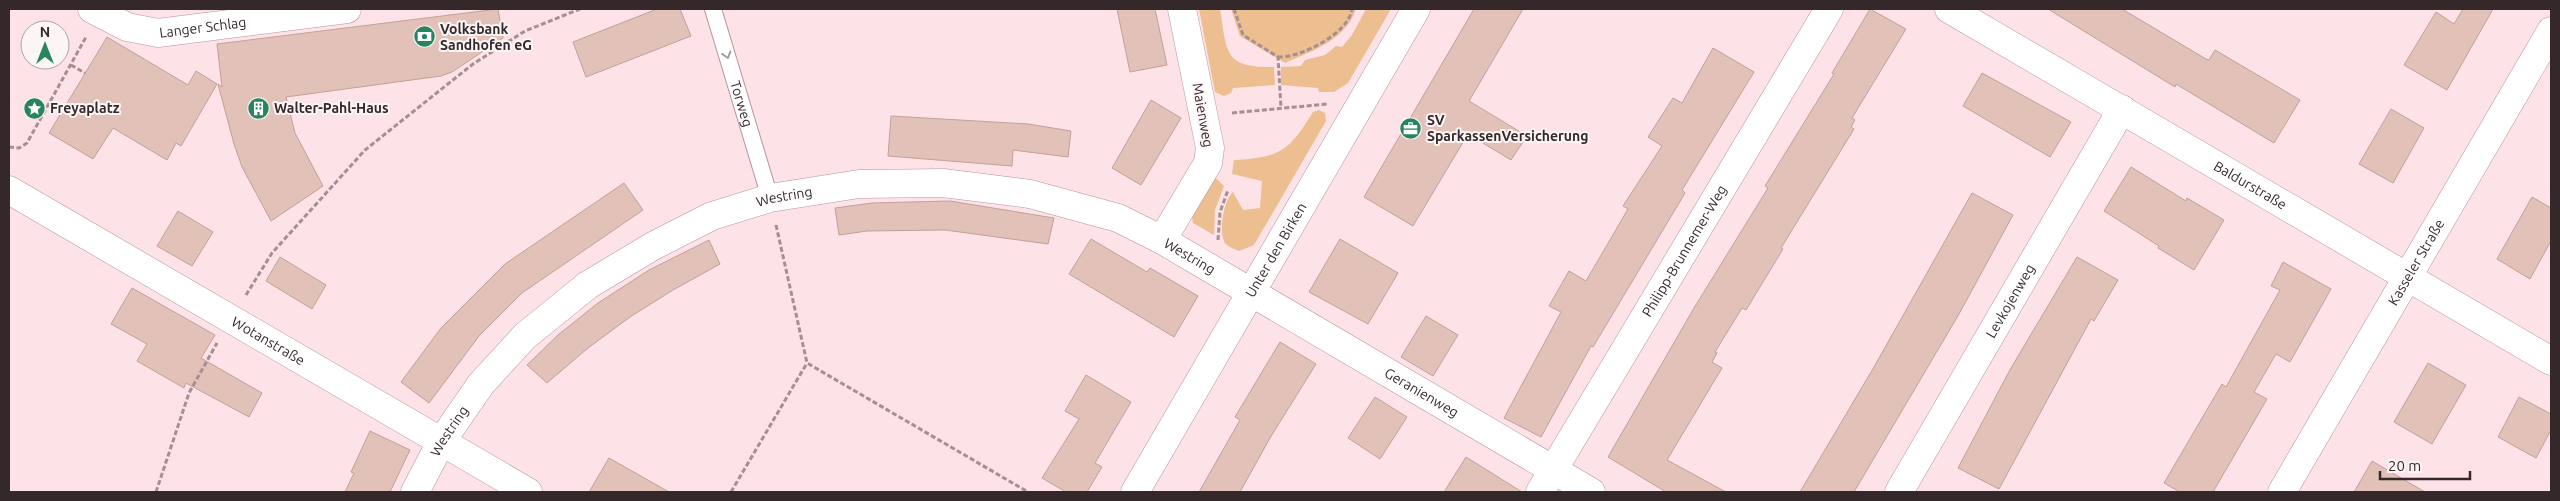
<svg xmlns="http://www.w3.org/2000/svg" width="2560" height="501" font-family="Ubuntu,sans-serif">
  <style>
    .green { fill: #ecbe90 }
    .building { fill: #e2c1b9; stroke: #c0a098 }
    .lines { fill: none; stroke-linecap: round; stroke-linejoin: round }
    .service-casing { stroke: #b5959c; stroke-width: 18 }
    .minor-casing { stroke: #b5959c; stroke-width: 29 }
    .path { stroke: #a48f93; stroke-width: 3; stroke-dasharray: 5 2.5; stroke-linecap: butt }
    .service { stroke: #fff; stroke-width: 16 }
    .minor { stroke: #fff; stroke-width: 28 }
    .oneway { stroke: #a49ea0 }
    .labels { text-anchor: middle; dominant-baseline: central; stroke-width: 4; stroke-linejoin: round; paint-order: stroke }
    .street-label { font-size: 14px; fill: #35282b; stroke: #fcf5f6 }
    .poi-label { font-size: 14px; font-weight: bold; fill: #35282b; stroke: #fcf5f6; text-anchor: start }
  </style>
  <rect width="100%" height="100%" fill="#fde2e7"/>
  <path class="green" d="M1199 9H1220C1227 53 1224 68 1274 67L1275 85 1233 88 1231 93 1224 96 1215 92Z
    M1231 9H1356C1346 40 1312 51 1285 63L1240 36Z
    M1366 9H1391L1348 83 1334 92H1319L1318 88 1281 85V67L1301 66 1305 60 1325 55 1336 46 1342 47 1352 35Z
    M1319 110 1325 113 1326 121 1254 245 1239 251C1235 249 1228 247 1225 243 1218 233 1224 199 1233 192L1243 210 1260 208 1262 181 1232 174 1234 160C1281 157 1288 152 1313 112Z
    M1214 176 1224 186 1215 210 1214 235 1193 223 1192 217Z"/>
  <path class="building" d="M498 9 503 38 452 72 441 76 286 97 295 133 323 186 271 221 242 167 234 144 218 84 222 87 217 44Z
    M657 9H680L691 36 586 77 573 42Z
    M1117 9H1155L1167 65 1130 72Z
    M1474 9H1523L1469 101 1527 136 1511 160 1468 134 1413 226 1364 197Z
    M1870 9 1906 29 1852 118 1855 120 1851 127 1854 129 1781 248 1783 249 1746 310 1742 308 1715 352 1717 353 1712 362 1722 368 1667 460 1726 492H1666L1608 457 1694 308 1768 188 1765 186 1834 74 1832 73Z
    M2048 9H2122L2206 59 2209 60 2215 50 2300 100 2274 143 2176 84 2175 87 2162 79Z
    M2463 9H2493L2447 90 2404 65 2436 12 2454 24Z
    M107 37 188 85 196 71 217 84 181 146 176 143 167 160 113 128 93 159 49 133Z
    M1713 48 1754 72 1682 190 1685 193 1593 347 1591 346 1541 437 1504 418 1561 312 1549 306 1569 271 1586 281 1628 209 1623 206 1662 146 1648 137 1673 98 1682 103Z
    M1982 73 2071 122 2050 157 1963 106Z
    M1151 100 1181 118 1141 185 1112 168Z
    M2391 109 2424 128 2393 183 2359 164Z
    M891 116 1028 124 1071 131 1068 157 1013 150 1012 166 888 156Z
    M2131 167 2186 201 2187 198 2224 220 2194 270 2158 248 2159 246 2104 211Z
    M624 183 643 210 522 293 479 336 429 403 401 382 441 328 505 264Z
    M1972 193 2013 215 1959 314 1854 492H1800L1874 367Z
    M2532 197 2551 208V241L2530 279 2497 259Z
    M950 201 1054 218 1048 244 945 230 867 231 839 235 835 208 872 203Z
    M178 211 213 232 192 266 157 246Z
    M1091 239 1147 272 1150 268 1198 296 1174 337 1069 274Z
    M1340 239 1398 273 1368 324 1309 292Z
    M709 240 720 264 673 290 630 317 588 348 547 383 527 365 558 335 598 303 649 270Z
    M280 257 326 285 312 309 266 281Z
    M2077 257 2118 280 2094 321 2091 319 1999 489 1958 468 2011 368Z
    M2283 262 2331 289 2290 362 2276 354 2254 392 2267 399 2213 492H2180L2164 483 2222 384 2226 387 2280 290 2271 286Z
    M132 288 215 335 201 358 262 393 249 417 186 383 184 388 137 361 147 344 111 324Z
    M1426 316 1458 335 1433 376 1401 357Z
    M1280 342 1316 364 1270 438 1240 492H1199L1240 420 1235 417Z
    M2428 363 2466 385 2432 444 2394 422Z
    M1086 375 1131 402 1095 463 1102 467 1087 492H1066L1042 478 1079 419 1065 411Z
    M1375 397 1407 417 1380 459 1348 438Z
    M2519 397 2551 414V430L2536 458 2498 437Z
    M370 431 410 450 390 492H345L354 473 351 472Z
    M1466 457 1522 492H1444Z
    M609 458 669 492H589Z
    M2372 461 2425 492H2354Z"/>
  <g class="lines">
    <defs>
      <g id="service">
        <path id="s1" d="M713 9 770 198"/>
      </g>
      <g id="minor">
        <path id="s2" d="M92 9 127 27 158 33 347 9"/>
        <path id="s3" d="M1949 9 2551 361"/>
        <path id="s4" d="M9 190 528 492"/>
        <path d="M1162 240 1208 163 1210 148 1182 9"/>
        <path id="s5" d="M415 492 441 442 481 384 525 336 588 285 653 246 712 216 770 198 859 184 943 183 1030 194 1118 218 1162 240 1591 492"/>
        <path id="s6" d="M1135 492 1416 9"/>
        <path id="s7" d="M1540 492 1829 9"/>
        <path id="s8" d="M1899 492 2122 109"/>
        <path id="s9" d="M2282 492 2551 31"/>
      </g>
    </defs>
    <use href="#service" class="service-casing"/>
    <use href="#minor" class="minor-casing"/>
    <path class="path" d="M1234 9 1243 35 1278 57 1281 108
      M1278 57C1301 58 1349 33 1352 9
      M71 65 85 73
      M1232 113 1327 104
      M9 147 19 148 27 143 86 37
      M776 225 807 363 1028 492
      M1218 240 1220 212 1228 190
      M246 295 272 253 365 150 473 64 525 31 580 9
      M156 492 189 393 217 343
      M731 492 807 363"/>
    <use href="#service" class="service"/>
    <use href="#minor" class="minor"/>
  </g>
  <defs><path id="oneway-chevron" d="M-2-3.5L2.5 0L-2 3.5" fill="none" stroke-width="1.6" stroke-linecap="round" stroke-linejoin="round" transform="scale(1.25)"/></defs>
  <use class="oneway" href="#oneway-chevron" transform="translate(727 55) rotate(73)"/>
  <defs>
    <symbol id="bank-disc" viewBox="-11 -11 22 22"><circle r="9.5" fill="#26855d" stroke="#fcf5f6"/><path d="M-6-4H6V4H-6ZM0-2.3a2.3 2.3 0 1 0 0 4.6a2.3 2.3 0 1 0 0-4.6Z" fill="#fff"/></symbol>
    <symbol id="sight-disc" viewBox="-11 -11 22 22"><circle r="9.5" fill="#26855d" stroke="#fcf5f6"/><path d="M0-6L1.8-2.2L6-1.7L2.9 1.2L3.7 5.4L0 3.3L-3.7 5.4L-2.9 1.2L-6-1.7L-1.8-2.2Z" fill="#fff"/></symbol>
    <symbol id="building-disc" viewBox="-11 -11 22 22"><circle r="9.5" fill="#26855d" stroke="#fcf5f6"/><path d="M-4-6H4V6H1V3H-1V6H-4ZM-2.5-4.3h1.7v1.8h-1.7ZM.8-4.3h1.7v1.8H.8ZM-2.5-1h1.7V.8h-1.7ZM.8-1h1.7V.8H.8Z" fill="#fff"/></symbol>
    <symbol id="office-disc" viewBox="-11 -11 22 22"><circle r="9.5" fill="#26855d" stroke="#fcf5f6"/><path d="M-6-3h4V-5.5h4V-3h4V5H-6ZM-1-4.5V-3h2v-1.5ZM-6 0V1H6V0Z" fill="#fff"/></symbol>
  </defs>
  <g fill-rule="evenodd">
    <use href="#bank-disc" x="412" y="24" width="25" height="25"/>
    <use href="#sight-disc" x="22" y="96" width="25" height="25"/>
    <use href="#building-disc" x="246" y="96" width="25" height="25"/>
    <use href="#office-disc" x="1398" y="116" width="25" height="25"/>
  </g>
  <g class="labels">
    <g class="street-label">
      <text stroke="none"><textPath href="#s2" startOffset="116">Langer Schlag</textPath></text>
      <text stroke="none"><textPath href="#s1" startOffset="99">Torweg</textPath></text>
      <text transform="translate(1203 115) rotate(80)">Maienweg</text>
      <text stroke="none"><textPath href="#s3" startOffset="349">Baldurstraße</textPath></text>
      <text stroke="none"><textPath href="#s5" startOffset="490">Westring</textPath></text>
      <text stroke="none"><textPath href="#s6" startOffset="280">Unter den Birken</textPath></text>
      <text stroke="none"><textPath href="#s7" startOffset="281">Philipp-Brunnemer-Weg</textPath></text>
      <text stroke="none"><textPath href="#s5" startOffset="910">Westring</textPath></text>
      <text stroke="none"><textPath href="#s9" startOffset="266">Kasseler Straße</textPath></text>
      <text stroke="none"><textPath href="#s8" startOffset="221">Levkojenweg</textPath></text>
      <text stroke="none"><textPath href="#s4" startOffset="300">Wotanstraße</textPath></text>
      <text stroke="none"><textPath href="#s5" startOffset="1179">Geranienweg</textPath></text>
      <text stroke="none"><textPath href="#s5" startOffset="70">Westring</textPath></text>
    </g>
    <g class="poi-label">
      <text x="440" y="29">Volksbank<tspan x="440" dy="16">Sandhofen eG</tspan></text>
      <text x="50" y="108">Freyaplatz</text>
      <text x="274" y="108">Walter-Pahl-Haus</text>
      <text x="1427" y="120">SV<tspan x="1427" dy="16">SparkassenVersicherung</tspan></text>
    </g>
  </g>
  <rect width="2560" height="501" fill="none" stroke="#35282b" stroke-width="20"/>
  <g transform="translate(45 45)"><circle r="24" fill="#fcf5f6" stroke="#aca3a5"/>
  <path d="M0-4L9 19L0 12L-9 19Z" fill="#26855d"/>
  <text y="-8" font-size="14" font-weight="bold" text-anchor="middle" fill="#35282b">N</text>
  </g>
  <path d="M2380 471v8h90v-8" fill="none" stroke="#35282b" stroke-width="2.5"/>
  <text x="2388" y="471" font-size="15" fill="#35282b" stroke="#fcf5f6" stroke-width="4" paint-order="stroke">20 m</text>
</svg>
